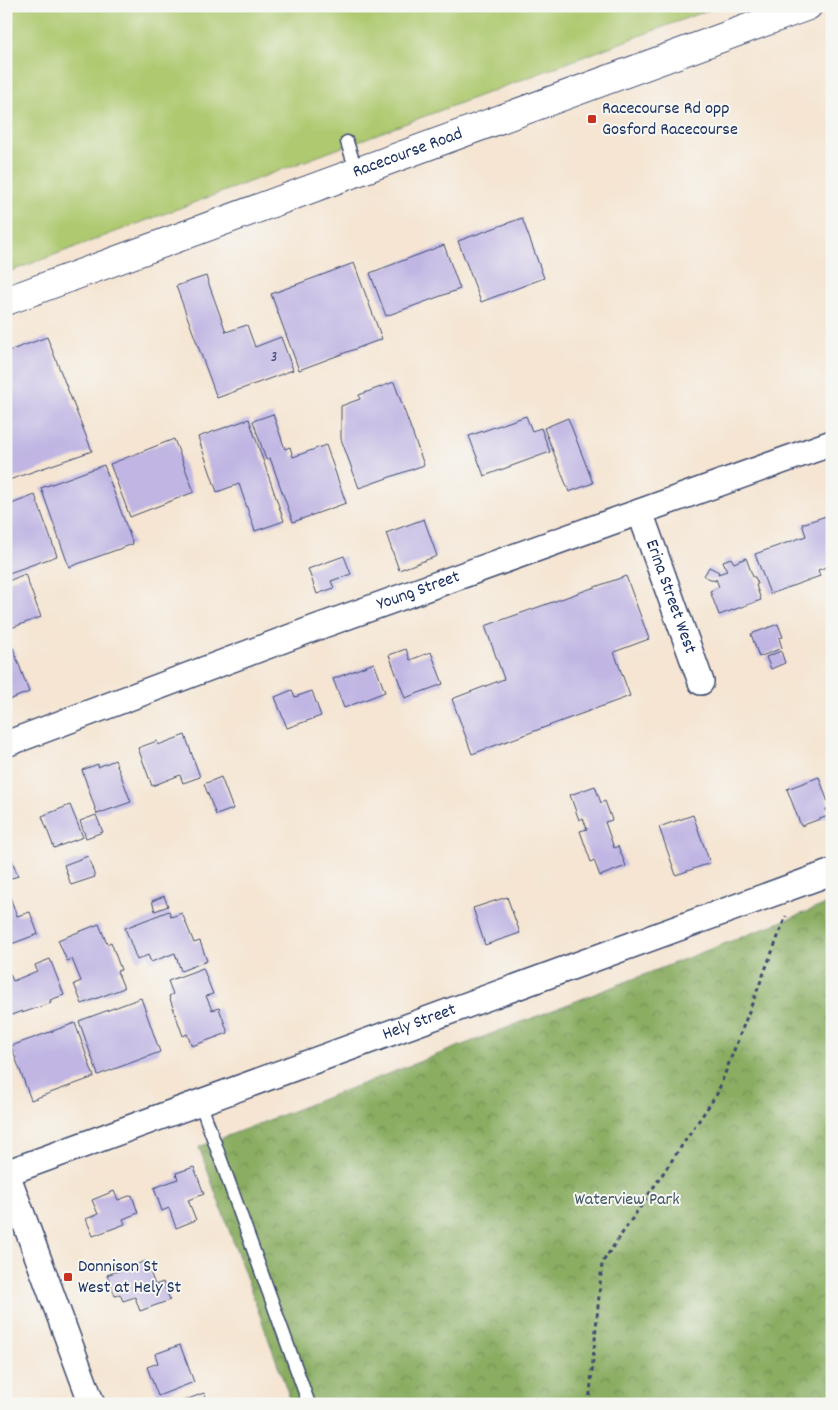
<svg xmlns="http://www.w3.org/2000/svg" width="838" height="1410" font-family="Dekko,sans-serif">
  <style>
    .forest { fill: url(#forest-crowns); stroke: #526e60 }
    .pitch { fill: #aec96f; stroke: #647c66 }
    .building { fill: #c0b5e3 }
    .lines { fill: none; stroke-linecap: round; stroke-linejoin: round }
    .service-casing { stroke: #3c4a6f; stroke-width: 15 }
    .minor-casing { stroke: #3c4a6f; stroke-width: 28 }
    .secondary-casing { stroke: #3c4a6f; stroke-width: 30 }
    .path { stroke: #3c4a6f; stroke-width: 3; stroke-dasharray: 4 4; stroke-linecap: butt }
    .service { stroke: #fff; stroke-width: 12 }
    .minor { stroke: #fff; stroke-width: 25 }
    .secondary { stroke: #fff; stroke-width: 28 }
    .poi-dot { fill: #c8321e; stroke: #f6f6f2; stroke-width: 2 }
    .labels { text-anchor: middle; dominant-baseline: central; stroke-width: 4; stroke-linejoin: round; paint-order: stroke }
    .number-label { font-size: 15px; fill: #44507f }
    .poi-label { font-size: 18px; fill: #1b2f5e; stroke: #f6f6f2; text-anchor: start }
    .street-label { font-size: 18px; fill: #1b2f5e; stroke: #f6f6f2 }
    .park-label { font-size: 18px; fill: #405662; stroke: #f6f6f2 }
  </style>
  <defs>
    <pattern id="forest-crowns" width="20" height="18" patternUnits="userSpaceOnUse" patternTransform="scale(1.25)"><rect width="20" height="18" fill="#8aad62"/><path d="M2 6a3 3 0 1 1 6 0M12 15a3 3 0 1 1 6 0" fill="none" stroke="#708d54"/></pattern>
  </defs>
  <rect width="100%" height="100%" fill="#f6f6f2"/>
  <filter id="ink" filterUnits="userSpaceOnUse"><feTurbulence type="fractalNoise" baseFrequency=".02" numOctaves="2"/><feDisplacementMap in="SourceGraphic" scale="10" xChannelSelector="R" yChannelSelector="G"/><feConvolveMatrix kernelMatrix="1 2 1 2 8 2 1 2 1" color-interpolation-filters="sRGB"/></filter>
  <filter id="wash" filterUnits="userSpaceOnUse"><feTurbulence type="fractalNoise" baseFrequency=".0096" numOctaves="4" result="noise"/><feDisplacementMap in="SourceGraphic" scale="20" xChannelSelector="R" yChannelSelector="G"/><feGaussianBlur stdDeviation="1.12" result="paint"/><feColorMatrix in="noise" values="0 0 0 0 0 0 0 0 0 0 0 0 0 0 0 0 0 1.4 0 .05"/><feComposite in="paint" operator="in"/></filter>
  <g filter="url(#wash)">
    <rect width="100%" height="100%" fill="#f5e5d2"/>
    <path class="forest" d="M832 902V1404H292L199 1147Z"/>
    <path class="pitch" d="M6 6H719L6 273Z"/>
    <g id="blocks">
      <path class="building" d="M522 218 544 278 481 302 458 241Z
        M444 245 460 289 386 316 370 273Z
        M354 263 382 339 299 370 271 294Z
        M206 276 226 332 247 325 255 347 281 337 293 370 217 398 176 286Z
        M47 337 92 451 6 481V352Z
        M394 382 424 465 359 488 341 439V406L360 399 359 395Z
        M273 414 285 449 290 447 293 457 326 445 346 503 293 522 270 458 266 460 253 421Z
        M526 416 532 431 541 428 550 452 484 476 469 436Z
        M568 418 593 483 569 492 544 428Z
        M249 419 284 521 255 531 239 484 217 492 198 437Z
        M174 439 194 492 130 517 110 464Z
        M104 465 133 544 69 567 41 488Z
        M35 495 57 556 6 574V506Z
        M832 514V565L818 570 820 576 770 594 755 554 806 536 802 524Z
        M424 519 437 556 399 570 386 533Z
        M344 556 351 574 331 581 334 588 317 594 308 569Z
        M731 558 734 563 746 558 753 577H755L758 584 756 585 761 600 719 615 710 591 719 587 716 579 715 581 704 576 709 567 719 572 718 574 727 571 723 561Z
        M25 574 41 617 11 628 6 617V582Z
        M626 576 649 639 614 652 630 696 472 754 452 699 504 679 485 626Z
        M778 624 783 637 779 638 782 648 759 657 751 634Z
        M13 648 29 692 6 701V650Z
        M406 649 410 660 431 652 443 684 405 698 389 655Z
        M781 651 785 663 771 669 766 657Z
        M374 663 385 692 344 708 333 679Z
        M292 690 295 697 312 691 321 716 287 728 275 697Z
        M185 735 200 777 183 783 180 775 152 786 138 748 157 741 158 745Z
        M115 760 131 802 97 814 82 770 98 764V767Z
        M221 777 233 809 216 815 204 784Z
        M819 777 830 808 826 809 828 816 801 826 787 789Z
        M595 786 601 803 605 801 612 820 605 822 614 848 618 846 626 866 600 876 594 860 591 862 580 831 587 829 583 818 579 820 570 795Z
        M70 805 83 837 54 848 42 816Z
        M96 815 103 832 86 838 80 821Z
        M693 815 710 863 676 875 659 827Z
        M6 845 18 876 6 880Z
        M88 856 95 877 71 885 64 865Z
        M164 896 168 906 155 911 152 901Z
        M10 897 17 916 30 912 38 934 6 946V898Z
        M507 897 520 933 485 945 473 908Z
        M169 911 171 917 182 913 194 943 200 941 207 961 181 971 175 953 151 962 148 955 137 960 125 928Z
        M99 924 107 944 111 942 121 970 117 971 124 988 82 1004 74 984 81 981 72 959 67 961 58 940Z
        M50 959 64 995 50 1000 51 1003 22 1013V1011L9 1016 6 1009V975L10 974 13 981 37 971 35 965Z
        M203 968 213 994 206 996 212 1010 219 1008 228 1033 192 1046 187 1034 183 1036 169 996 173 994 168 981Z
        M141 998 160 1052 98 1075 79 1021Z
        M75 1023 94 1077 31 1100 11 1046Z
        M194 1167 204 1194 188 1200 196 1220 176 1228 169 1208 162 1211 154 1188 178 1179 176 1173Z
        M114 1191 118 1200 132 1195 138 1213 123 1219 125 1224 93 1236 86 1219 98 1214 92 1200Z
        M146 1261 155 1285 163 1282 170 1300 140 1311 135 1297 123 1301 120 1294 115 1296 107 1275Z
        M180 1345 194 1382 158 1396 147 1367 158 1363 155 1354Z
        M204 1393 208 1404H175Z"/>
    </g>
  </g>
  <g filter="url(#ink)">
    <use href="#blocks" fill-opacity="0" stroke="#3c4a6f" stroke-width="1"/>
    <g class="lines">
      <defs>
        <path id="service" d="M347 142 357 173
          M200 1102 309 1404"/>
        <g id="minor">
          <path id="s1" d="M640 512 701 682"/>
          <path id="s2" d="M6 744 315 628 832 443"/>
          <path d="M6 1171 92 1404"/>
          <path id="s3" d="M6 1173 832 872"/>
        </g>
        <g id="secondary">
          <path id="s4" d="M6 301 808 6"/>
        </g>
      </defs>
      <use href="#service" class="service-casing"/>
      <use href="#minor" class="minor-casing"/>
      <use href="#secondary" class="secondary-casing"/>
      <path class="path" d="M589 1404 602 1263 717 1094 786 916"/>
      <use href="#service" class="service"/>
      <use href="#minor" class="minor"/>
      <use href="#secondary" class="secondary"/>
    </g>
  </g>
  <g class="poi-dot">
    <rect x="587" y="114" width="10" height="10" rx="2.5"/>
    <rect x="63" y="1272" width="10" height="10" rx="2.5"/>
  </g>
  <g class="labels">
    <g class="number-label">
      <text x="274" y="358">3</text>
    </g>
    <g class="poi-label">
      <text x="602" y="109">Racecourse Rd opp<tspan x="602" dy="21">Gosford Racecourse</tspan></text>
      <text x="78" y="1267">Donnison St<tspan x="78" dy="21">West at Hely St</tspan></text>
    </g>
    <g class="street-label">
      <text stroke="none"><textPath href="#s4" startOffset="428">Racecourse Road</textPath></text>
      <text stroke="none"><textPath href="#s2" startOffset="440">Young Street</textPath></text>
      <text stroke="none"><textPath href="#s1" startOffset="90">Erina Street West</textPath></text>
      <text stroke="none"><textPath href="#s3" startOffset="440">Hely Street</textPath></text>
    </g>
    <g class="park-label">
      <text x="627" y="1200">Waterview Park</text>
    </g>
  </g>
  <rect width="838" height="1410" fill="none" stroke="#f6f6f2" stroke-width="25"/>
</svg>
